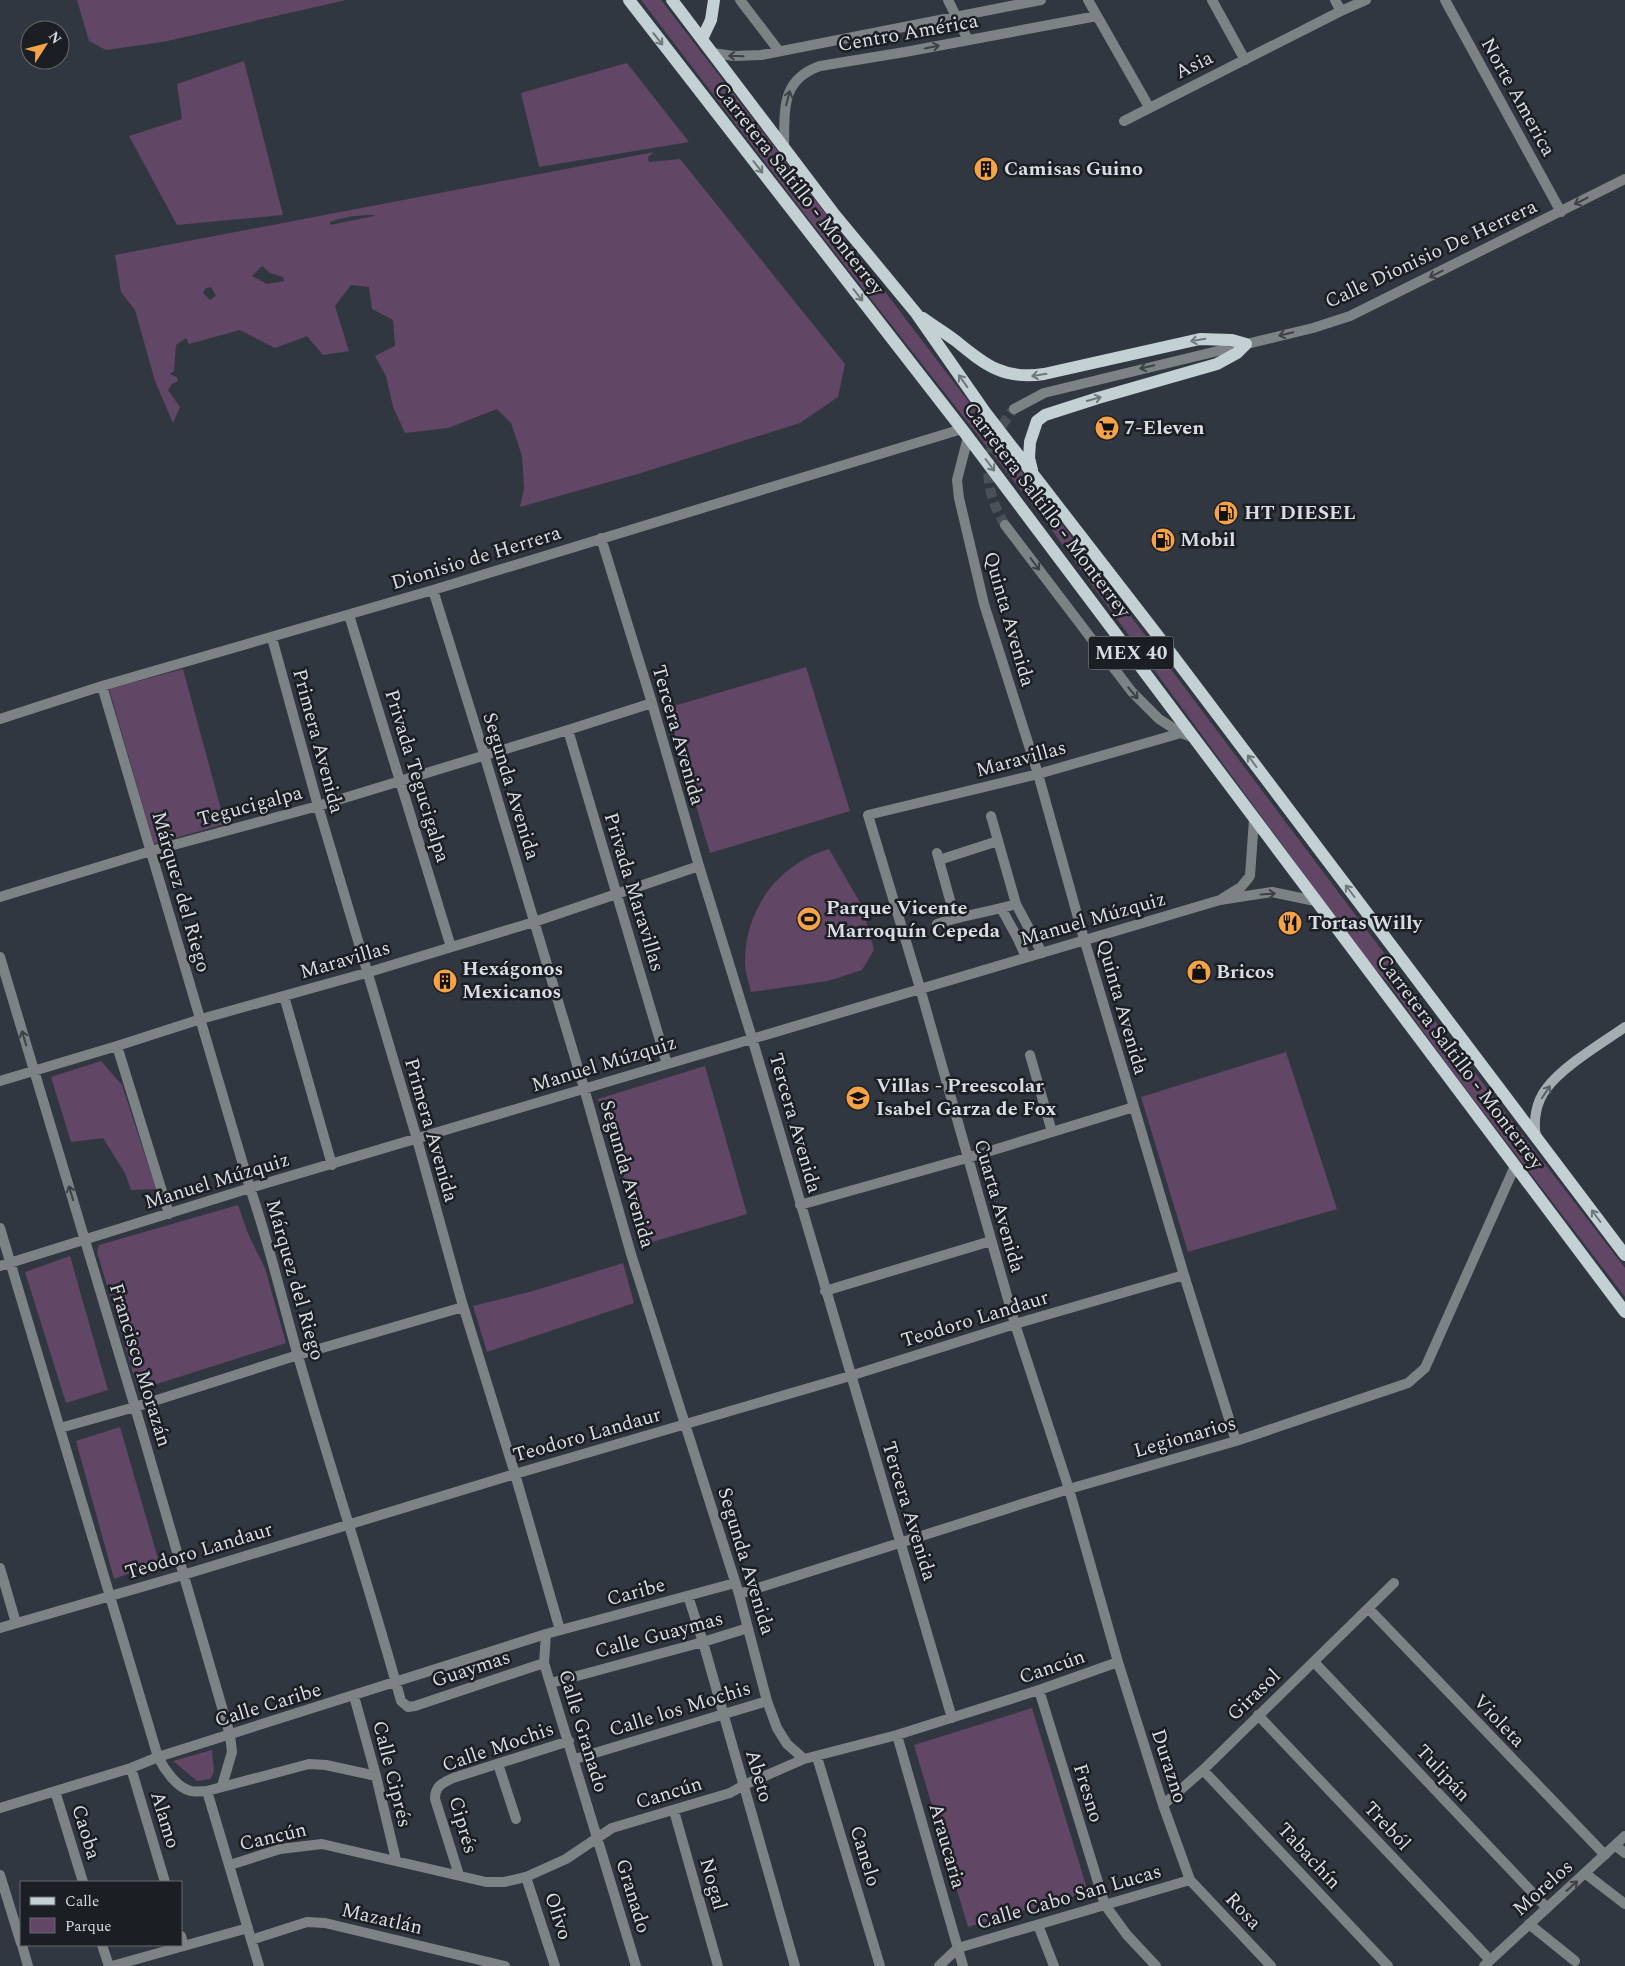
<svg xmlns="http://www.w3.org/2000/svg" width="1625" height="1966" font-family="Spectral,serif">
  <style>
    .green { fill: #614665; fill-rule: evenodd }
    .lines { fill: none; stroke-linecap: round; stroke-linejoin: round }
    .tertiary-tunnel { stroke: #495058; stroke-width: 10; stroke-dasharray: 10 5; stroke-linecap: butt }
    .minor { stroke: #7d8385; stroke-width: 10 }
    .tertiary { stroke: #7d8385; stroke-width: 10 }
    .secondary { stroke: #a4aeb2; stroke-width: 10 }
    .primary { stroke: #c3d0d4; stroke-width: 12 }
    .oneway { stroke: #6f777b }
    .oneway2 { stroke: #3d4145 }
    .oneway3 { stroke: #595f63 }
    .labels { text-anchor: middle; dominant-baseline: central; stroke-width: 5; stroke-linejoin: round; paint-order: stroke }
    .shield { fill: #1b1e22; stroke: #a0a4a9; stroke-width: 1 }
    .shield-label { font-size: 19px; font-weight: bold; fill: #d9dde3 }
    .street-label { font-size: 20px; fill: #d9dde3; stroke: #1b1e22 }
    .poi-label { font-size: 20px; font-weight: bold; fill: #d9dde3; stroke: #1b1e22; text-anchor: start }
  </style>
  <rect width="100%" height="100%" fill="#303740"/>
  <path class="green" d="M77 0H346L163 42 106 50 89 41Z
    M641 0H661L813 197 1079 547 1439 1026 1625 1268V1297L1452 1071 1388 983 1366 959 1045 521 803 212Z
    M244 61 283 215 177 225 129 136 182 119 177 84Z
    M627 63 689 142 539 167 521 93Z
    M654 152 648 157 649 162 680 159 845 364 838 397 800 423 641 473 520 507 524 488 522 456 511 423 497 409 448 428 405 433 393 407 386 376 375 356 395 346 393 320 372 309 369 287 351 285 335 306 349 351 323 355 307 336 275 348 240 330 189 344 186 338 176 345 174 371 170 374 177 377 178 381 172 384 168 390 180 407 173 423 155 381 135 310 121 292 115 255ZM375 215 374 216 330 225V222C345 216 360 215 375 215ZM262 266 270 273 283 277 284 281 267 284 252 276ZM211 287 216 296 210 300 203 293 206 288Z
    M806 667 850 811 710 853 667 708Z
    M183 669 225 824 154 844 109 689Z
    M829 849 862 906 874 950 862 970 828 981 751 992C749 983 745 972 745 962 745 908 779 864 829 849Z
    M1286 1052 1337 1209 1188 1252 1141 1097Z
    M101 1061 122 1085 156 1189 131 1190 125 1173 103 1138 71 1142 51 1077Z
    M705 1066 747 1214 642 1245 598 1099Z
    M238 1205 249 1236 265 1268 286 1343 138 1390 97 1252 99 1245Z
    M70 1256 108 1390 66 1403 25 1272Z
    M623 1263 634 1303 487 1352 473 1306 533 1291Z
    M120 1427 159 1562 114 1579 76 1441Z
    M1032 1708 1088 1892 968 1927 914 1745Z
    M212 1750 214 1772 210 1779 197 1781 173 1761Z"/>
  <g class="lines">
    <path class="tertiary-tunnel" d="M1005 525C980 484 983 446 1014 409"/>
    <path class="minor" d="M740 0 779 51
      M948 0 968 40
      M1088 0 1149 107
      M1212 0 1245 60
      M1335 0 1341 11
      M1445 0 1561 212
      M712 53 734 56 761 55 1041 0
      M1124 121 1341 11 1366 0
      M784 147C785 110 780 80 820 66L905 52 1097 16
      M968 437 957 480 959 498 984 604 1038 774 1082 932 1184 1275 1236 1441
      M601 538 652 703 699 866 752 1038 952 1718
      M433 590 484 754 584 1088 631 1254 739 1594 767 1701 777 1728 787 1744 804 1759
      M349 615 451 947
      M272 638 318 806 417 1139 461 1299 515 1474 560 1630
      M102 686 250 1188C269 1243 282 1300 298 1356 331 1471 369 1585 401 1701L408 1707 415 1706 544 1663
      M0 719 102 686 433 590 962 429
      M568 730 667 1064
      M1181 733 1038 774 868 815 920 988 1015 1324 1069 1489 1118 1662 1163 1805 1190 1880 1271 1966
      M991 816 1016 904 1042 953
      M937 853 955 918
      M939 860 998 841
      M0 897 151 851 318 806 568 730 652 703
      M1223 898 1241 887 1250 876 1254 819
      M1001 908 1017 937 1026 957
      M937 924C963 915 990 912 1016 904
      M0 957 135 1407 230 1735 232 1752 222 1786
      M284 996 332 1165
      M117 1046 169 1214
      M1030 1055 1052 1132
      M0 1081 117 1046 201 1019 366 973 534 922 699 866
      M800 1205 967 1158 1134 1107
      M0 1228 158 1757C164 1769 177 1788 191 1791 195 1792 202 1791 207 1791L259 1966
      M0 1266 250 1188 1220 900 1272 892 1315 901
      M825 1291 991 1241
      M60 1428 135 1407 298 1355 463 1307
      M0 1568 16 1623
      M739 1594 1069 1489 1236 1441 1408 1383 1425 1368 1515 1166
      M688 1596 703 1642 795 1966
      M1369 1609 1605 1855
      M0 1628 183 1575 515 1474 850 1376 1015 1324 1184 1275
      M546 1634 544 1663 636 1966
      M1314 1662 1547 1908
      M551 1683 703 1642 748 1628
      M1039 1690 1105 1905 1127 1935 1156 1966
      M354 1696 376 1776 396 1860
      M1258 1715 1490 1960
      M897 1735 963 1966
      M817 1757 880 1966
      M575 1759 767 1701
      M498 1764 516 1819
      M131 1768 165 1882
      M1203 1770 1388 1966
      M55 1791 83 1882
      M207 1791 309 1764 326 1765 376 1776
      M1163 1805 1203 1770 1394 1583
      M0 1808 131 1768 158 1757 546 1634 735 1583
      M674 1811 718 1966
      M1616 1846 1625 1853
      M230 1865 280 1849 322 1844 486 1882H504L526 1877 566 1859 612 1828 730 1793 744 1785 804 1759 897 1735 1039 1690 1118 1662
      M1586 1874 1625 1904
      M0 1875 21 1943
      M459 1875 435 1799C435 1786 442 1783 453 1778L569 1741
      M526 1877 555 1966
      M1529 1924 1575 1961
      M1038 1925 1054 1966
      M181 1936 184 1946
      M251 1940 307 1922 325 1923 505 1966
      M22 1945 28 1966
      M102 1945 109 1966
      M112 1966 248 1928
      M939 1966 958 1948 1190 1880"/>
    <path class="tertiary" d="M1014 409 1044 393 1313 328 1350 316 1625 179
      M1005 525 1132 692 1159 719 1181 733 1195 738
      M1484 1966 1625 1836"/>
    <path class="secondary" d="M1536 1137C1533 1121 1536 1102 1546 1089 1563 1066 1602 1043 1625 1027"/>
    <path class="primary" d="M629 0 962 429 1625 1312
      M672 0 835 215 916 313 985 412 1155 632 1625 1255
      M702 39 711 20 714 0
      M923 318C934 326 945 333 956 341 985 365 1004 380 1044 374L1200 339 1232 340 1246 344 1237 353 1217 364 1098 398 1045 415 1037 421 1030 442 1029 458 1032 470"/>
  </g>
  <defs><path id="oneway-shaft" d="M-6 0H5M1.5-3L5.5 0L1.5 3" fill="none" stroke-width="1.6" stroke-linecap="round" stroke-linejoin="round" transform="scale(1.25)"/></defs>
  <g class="oneway">
    <use href="#oneway-shaft" transform="translate(658 39) rotate(52)"/>
    <use href="#oneway-shaft" transform="translate(758 167) rotate(52)"/>
    <use href="#oneway-shaft" transform="translate(858 295) rotate(52)"/>
    <use href="#oneway-shaft" transform="translate(1198 340) rotate(170)"/>
    <use href="#oneway-shaft" transform="translate(1039 375) rotate(171)"/>
    <use href="#oneway-shaft" transform="translate(963 381) rotate(-125)"/>
    <use href="#oneway-shaft" transform="translate(1094 399) rotate(-16)"/>
    <use href="#oneway-shaft" transform="translate(990 465) rotate(53)"/>
    <use href="#oneway-shaft" transform="translate(1252 761) rotate(-127)"/>
    <use href="#oneway-shaft" transform="translate(1350 891) rotate(-127)"/>
    <use href="#oneway-shaft" transform="translate(1596 1216) rotate(-127)"/>
  </g>
  <g class="oneway2">
    <use href="#oneway-shaft" transform="translate(932 47) rotate(-11)"/>
    <use href="#oneway-shaft" transform="translate(736 56) rotate(-178)"/>
    <use href="#oneway-shaft" transform="translate(788 98) rotate(-75)"/>
    <use href="#oneway-shaft" transform="translate(1581 201) rotate(153)"/>
    <use href="#oneway-shaft" transform="translate(1436 274) rotate(153)"/>
    <use href="#oneway-shaft" transform="translate(1286 334) rotate(166)"/>
    <use href="#oneway-shaft" transform="translate(1147 367) rotate(166)"/>
    <use href="#oneway-shaft" transform="translate(1035 564) rotate(53)"/>
    <use href="#oneway-shaft" transform="translate(1133 693) rotate(50)"/>
    <use href="#oneway-shaft" transform="translate(1268 894) rotate(-4)"/>
    <use href="#oneway-shaft" transform="translate(24 1038) rotate(-107)"/>
    <use href="#oneway-shaft" transform="translate(71 1193) rotate(-107)"/>
    <use href="#oneway-shaft" transform="translate(1572 1886) rotate(-42)"/>
  </g>
  <use class="oneway3" href="#oneway-shaft" transform="translate(1546 1092) rotate(-56)"/>
  <defs>
    <symbol id="building-disc" viewBox="-11 -11 22 22"><circle r="9.5" fill="#f5a346" stroke="#1b1e22"/><path d="M-4-6H4V6H1V3H-1V6H-4ZM-2.5-4.3h1.7v1.8h-1.7ZM.8-4.3h1.7v1.8H.8ZM-2.5-1h1.7V.8h-1.7ZM.8-1h1.7V.8H.8Z" fill="#111"/></symbol>
    <symbol id="supermarket-disc" viewBox="-11 -11 22 22"><circle r="9.5" fill="#f5a346" stroke="#1b1e22"/><path d="M-6-5.5h2.5l.6 2H6L4.5 2H-2.5L-4.4-4H-6ZM-1.5 3.2a1.3 1.3 0 1 0 .1 0ZM3 3.2a1.3 1.3 0 1 0 .1 0Z" fill="#111"/></symbol>
    <symbol id="fuel-disc" viewBox="-11 -11 22 22"><circle r="9.5" fill="#f5a346" stroke="#1b1e22"/><path d="M-5.5-6h7V0h2V4h1.3V-2.5L3-4.5l.8-.8L6-3V5H2.5V1h-1V6h-7ZM-4.2-4.7v3.2H.2V-4.7Z" fill="#111"/></symbol>
    <symbol id="stadium-disc" viewBox="-11 -11 22 22"><circle r="9.5" fill="#f5a346" stroke="#1b1e22"/><path d="M0-5a6.5 5 0 1 0 0 10a6.5 5 0 1 0 0-10ZM-3.5-1.8h7v3.6h-7Z" fill="#111"/></symbol>
    <symbol id="restaurant-disc" viewBox="-11 -11 22 22"><circle r="9.5" fill="#f5a346" stroke="#1b1e22"/><path d="M-5-6h1v4h1v-4h1v4h1v-4h1v5L-1.5 .5V6h-2V.5L-5-1ZM5-6V6H3V1.5H1.5Q1.5-4 5-6Z" fill="#111"/></symbol>
    <symbol id="shop-disc" viewBox="-11 -11 22 22"><circle r="9.5" fill="#f5a346" stroke="#1b1e22"/><path d="M-5-2.5h2.3a2.7 3.5 0 0 1 5.4 0H5L5.5 6h-11ZM-1.5-2.5h3a1.5 2.3 0 0 0-3 0Z" fill="#111"/></symbol>
    <symbol id="school-disc" viewBox="-11 -11 22 22"><circle r="9.5" fill="#f5a346" stroke="#1b1e22"/><path d="M0-5L7-2L0 1L-7-2ZM-4 1L0 2.5L4 1V4Q0 6-4 4Z" fill="#111"/></symbol>
  </defs>
  <g fill-rule="evenodd">
    <use href="#building-disc" x="972" y="155" width="28" height="28"/>
    <use href="#supermarket-disc" x="1093" y="414" width="28" height="28"/>
    <use href="#fuel-disc" x="1212" y="499" width="28" height="28"/>
    <use href="#fuel-disc" x="1149" y="526" width="28" height="28"/>
    <use href="#stadium-disc" x="795" y="905" width="28" height="28"/>
    <use href="#restaurant-disc" x="1276" y="909" width="28" height="28"/>
    <use href="#shop-disc" x="1185" y="958" width="28" height="28"/>
    <use href="#building-disc" x="431" y="967" width="28" height="28"/>
    <use href="#school-disc" x="844" y="1084" width="28" height="28"/>
  </g>
  <g class="labels">
    <rect class="shield" x="1088.5" y="636.5" width="85" height="33" rx="4"/>
    <g class="shield-label">
      <text x="1131" y="653">MEX 40</text>
    </g>
    <g class="street-label">
      <text transform="translate(908 33) rotate(-10)">Centro América</text>
      <text transform="translate(1194 65) rotate(-26)">Asia</text>
      <text transform="translate(1518 97) rotate(61)">Norte America</text>
      <text transform="translate(799 189) rotate(52)">Carretera Saltillo - Monterrey</text>
      <text transform="translate(1431 254) rotate(-25)">Calle Dionisio De Herrera</text>
      <text transform="translate(1047 510) rotate(53)">Carretera Saltillo - Monterrey</text>
      <text transform="translate(476 558) rotate(-17)">Dionisio de Herrera</text>
      <text transform="translate(1009 619) rotate(74)">Quinta Avenida</text>
      <text transform="translate(678 735) rotate(74)">Tercera Avenida</text>
      <text transform="translate(318 741) rotate(75)">Primera Avenida</text>
      <text transform="translate(1021 759) rotate(-15)">Maravillas</text>
      <text transform="translate(417 776) rotate(73)">Privada Tegucigalpa</text>
      <text transform="translate(511 786) rotate(73)">Segunda Avenida</text>
      <text transform="translate(250 806) rotate(-15)">Tegucigalpa</text>
      <text transform="translate(181 892) rotate(74)">Márquez del Riego</text>
      <text transform="translate(634 892) rotate(73)">Privada Maravillas</text>
      <text transform="translate(1093 919) rotate(-16)">Manuel Múzquiz</text>
      <text transform="translate(345 960) rotate(-16)">Maravillas</text>
      <text transform="translate(1122 1007) rotate(74)">Quinta Avenida</text>
      <text transform="translate(1460 1062) rotate(53)">Carretera Saltillo - Monterrey</text>
      <text transform="translate(604 1064) rotate(-17)">Manuel Múzquiz</text>
      <text transform="translate(795 1123) rotate(74)">Tercera Avenida</text>
      <text transform="translate(431 1130) rotate(74)">Primera Avenida</text>
      <text transform="translate(627 1174) rotate(74)">Segunda Avenida</text>
      <text transform="translate(217 1181) rotate(-17)">Manuel Múzquiz</text>
      <text transform="translate(999 1206) rotate(74)">Cuarta Avenida</text>
      <text transform="translate(295 1280) rotate(74)">Márquez del Riego</text>
      <text transform="translate(975 1319) rotate(-17)">Teodoro Landaur</text>
      <text transform="translate(140 1365) rotate(73)">Francisco Morazán</text>
      <text transform="translate(587 1435) rotate(-16)">Teodoro Landaur</text>
      <text transform="translate(1185 1437) rotate(-16)">Legionarios</text>
      <text transform="translate(909 1511) rotate(73)">Tercera Avenida</text>
      <text transform="translate(199 1551) rotate(-17)">Teodoro Landaur</text>
      <text transform="translate(746 1561) rotate(73)">Segunda Avenida</text>
      <text transform="translate(636 1592) rotate(-15)">Caribe</text>
      <text transform="translate(659 1635) rotate(-15)">Calle Guaymas</text>
      <text transform="translate(1052 1667) rotate(-19)">Cancún</text>
      <text transform="translate(471 1669) rotate(-18)">Guaymas</text>
      <text transform="translate(1254 1695) rotate(-44)">Girasol</text>
      <text transform="translate(268 1705) rotate(-17)">Calle Caribe</text>
      <text transform="translate(680 1709) rotate(-17)">Calle los Mochis</text>
      <text transform="translate(1499 1721) rotate(46)">Violeta</text>
      <text transform="translate(583 1731) rotate(73)">Calle Granado</text>
      <text transform="translate(498 1747) rotate(-19)">Calle Mochis</text>
      <text transform="translate(1169 1766) rotate(72)">Durazno</text>
      <text transform="translate(1443 1773) rotate(47)">Tulipán</text>
      <text transform="translate(392 1774) rotate(76)">Calle Ciprés</text>
      <text transform="translate(759 1776) rotate(74)">Abeto</text>
      <text transform="translate(669 1793) rotate(-17)">Cancún</text>
      <text transform="translate(1088 1793) rotate(73)">Fresno</text>
      <text transform="translate(165 1820) rotate(73)">Alamo</text>
      <text transform="translate(463 1825) rotate(74)">Ciprés</text>
      <text transform="translate(1387 1826) rotate(47)">Treból</text>
      <text transform="translate(86 1832) rotate(73)">Caoba</text>
      <text transform="translate(273 1837) rotate(-13)">Cancún</text>
      <text transform="translate(947 1846) rotate(74)">Araucaria</text>
      <text transform="translate(865 1856) rotate(73)">Canelo</text>
      <text transform="translate(1309 1856) rotate(47)">Tabachín</text>
      <text transform="translate(713 1884) rotate(74)">Nogal</text>
      <text transform="translate(1543 1888) rotate(-42)">Morelos</text>
      <text transform="translate(633 1896) rotate(73)">Granado</text>
      <text transform="translate(1069 1897) rotate(-16)">Calle Cabo San Lucas</text>
      <text transform="translate(1243 1911) rotate(47)">Rosa</text>
      <text transform="translate(558 1916) rotate(72)">Olivo</text>
      <text transform="translate(382 1919) rotate(13)">Mazatlán</text>
    </g>
    <g class="poi-label">
      <text x="1004" y="169">Camisas Guino</text>
      <text x="1124" y="428">7-Eleven</text>
      <text x="1244" y="513">HT DIESEL</text>
      <text x="1180" y="540">Mobil</text>
      <text x="826" y="908">Parque Vicente<tspan x="826" dy="23">Marroquín Cepeda</tspan></text>
      <text x="1308" y="923">Tortas Willy</text>
      <text x="462" y="969">Hexágonos<tspan x="462" dy="23">Mexicanos</tspan></text>
      <text x="1216" y="972">Bricos</text>
      <text x="876" y="1086">Villas - Preescolar<tspan x="876" dy="23">Isabel Garza de Fox</tspan></text>
    </g>
  </g>
  <rect x="20" y="1881" width="162" height="65" fill="#1b1e22" stroke="#676a6f"/>
  <rect x="30" y="1897" width="25" height="8" fill="#c3d0d4" stroke="#676a6f"/>
  <text x="65" y="1906" font-size="15" fill="#d9dde3">Calle</text>
  <rect x="30" y="1918" width="25" height="15" fill="#614665" stroke="#676a6f"/>
  <text x="65" y="1931" font-size="15" fill="#d9dde3">Parque</text>
  <g transform="translate(45 45) rotate(54)"><circle r="24" fill="#1b1e22" stroke="#676a6f"/>
  <path d="M0-4L9 19L0 12L-9 19Z" fill="#f5a346"/>
  <text y="-8" font-size="14" font-weight="bold" text-anchor="middle" fill="#d9dde3">N</text>
  </g>
</svg>
